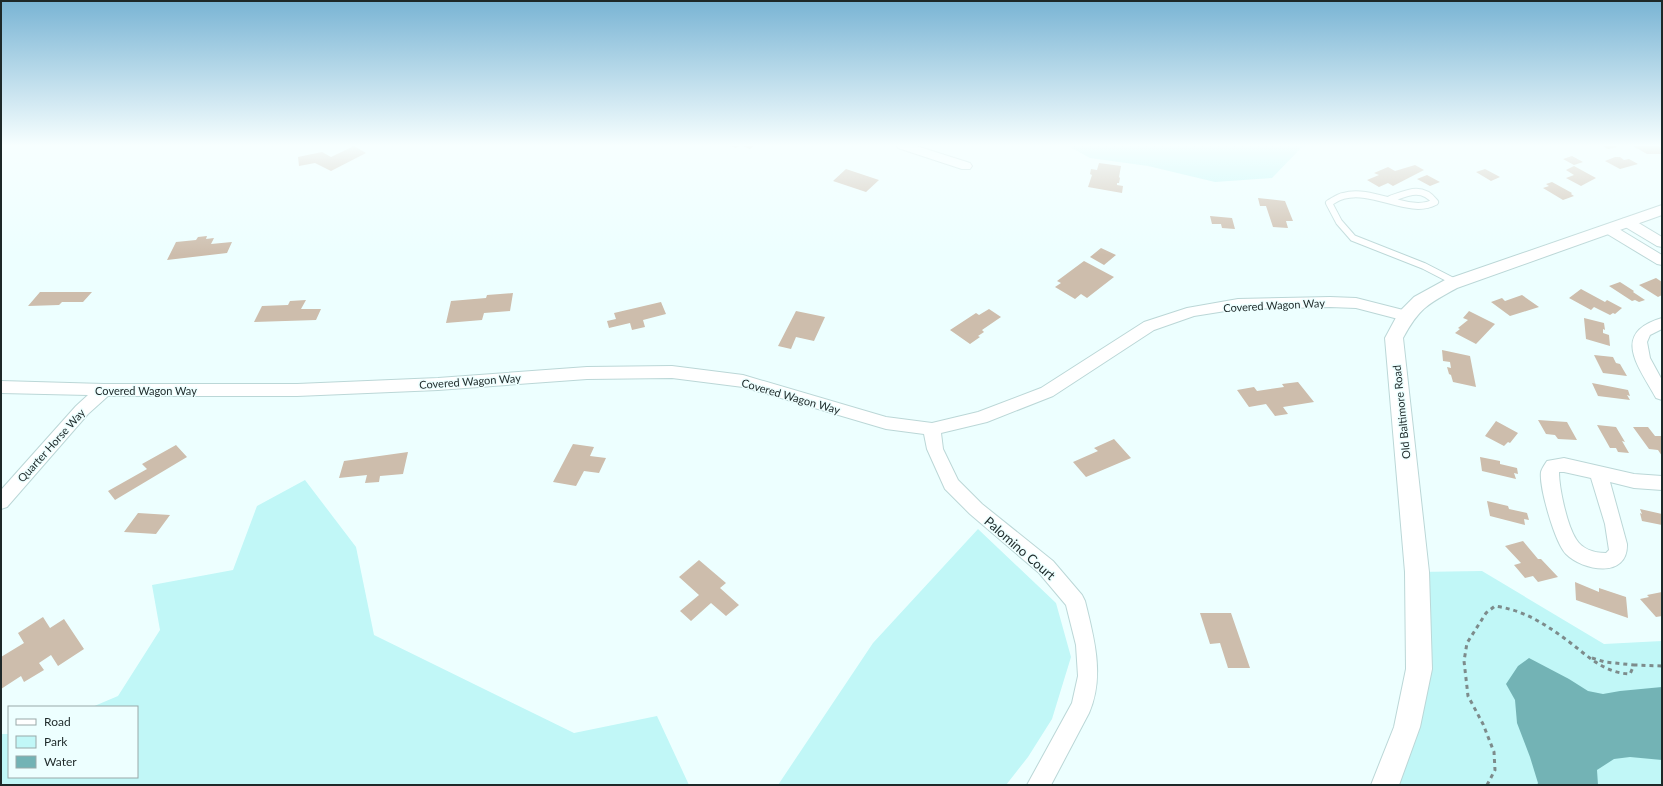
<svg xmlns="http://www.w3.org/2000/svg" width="1663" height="786" font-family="Lato,sans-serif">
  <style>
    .green { fill: #c1f7f7 }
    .water { fill: #73b3b5 }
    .building { fill: #cdbdac }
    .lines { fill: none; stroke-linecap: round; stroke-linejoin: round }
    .service-casing { stroke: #bbd7d7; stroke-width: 8 }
    .minor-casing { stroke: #bbd7d7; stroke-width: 2 }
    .tertiary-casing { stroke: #bbd7d7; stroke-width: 2 }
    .path { stroke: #7d8b8b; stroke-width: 3; stroke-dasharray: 4 4; stroke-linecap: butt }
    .service { stroke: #fff; stroke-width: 6 }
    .minor { fill: #fff; fill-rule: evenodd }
    .tertiary { fill: #fff; fill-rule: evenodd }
    .labels { text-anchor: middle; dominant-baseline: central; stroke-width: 3; stroke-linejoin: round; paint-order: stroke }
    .street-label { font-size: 11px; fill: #1d2828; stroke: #edffff }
    .near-street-label { font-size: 13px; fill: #1d2828; stroke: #edffff }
  </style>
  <rect width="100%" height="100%" fill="#edffff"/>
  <path class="green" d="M1066 145H1315L1303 146 1272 178 1215 182 1148 166 1090 158Z
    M305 480 356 547 374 635 574 733 657 716 689 785H1V734H9V777H137V707H92L118 696 160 630 152 585 233 570 257 506Z
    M978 529 1056 603 1071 657 1052 719 1028 757 1006 785H778L873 643Z
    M1482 571 1604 644 1662 641V785H1385L1407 727 1417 572Z"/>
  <path class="water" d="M1529 658 1569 679 1588 691 1603 694 1620 691 1662 687V760L1630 757 1614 759 1597 770 1598 785H1537L1538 783 1530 757 1517 723 1515 700 1506 684 1518 666Z"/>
  <path class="building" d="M727 145H755L750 149 740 145 736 148Z
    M1601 145H1613L1617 147 1608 149Z
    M1640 145H1656L1662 148V154H1647L1633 146Z
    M354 146 366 153 331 171 315 163 299 166 298 157 322 152 331 157Z
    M1572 156 1583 162 1574 165 1563 159Z
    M1615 157H1620L1624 160 1629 159 1638 164 1620 169 1605 161Z
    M1099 163 1121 166 1119 177 1120 178 1119 183H1117V185L1123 186 1122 193 1088 187 1092 175 1090 174 1091 169 1097 170Z
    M1415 165 1424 170 1393 186 1388 183 1379 187 1367 180 1379 175 1374 173 1388 167 1395 171Z
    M1574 166 1596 178 1581 186 1566 178 1574 175 1566 170Z
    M846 169 879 180 866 192 833 181Z
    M1485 169 1500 177 1491 181 1476 172Z
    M1427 175 1440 182 1430 186 1417 179Z
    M1552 182 1572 193 1571 194 1574 196 1563 200 1543 188 1549 186 1546 184Z
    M1258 198 1285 201 1293 221H1286L1288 228 1273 227 1266 206H1260Z
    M1210 216 1232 218 1235 229 1222 228 1221 224H1212Z
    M207 236 206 239 214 238 211 244 232 242 227 253 167 260 176 242 196 240 198 237Z
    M1101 248 1116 255 1104 265 1090 257Z
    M1084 261 1114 277 1087 298 1081 294 1075 299 1055 287 1061 283 1057 281Z
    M1656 278 1662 282V295L1658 297 1639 285Z
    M1620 282 1634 291 1633 292 1645 300 1639 302 1635 300 1632 301 1609 286Z
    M1581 289 1605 302 1607 300 1622 308 1615 314 1613 313 1610 315 1594 307 1591 310 1569 298Z
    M40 292H92L83 302H62L59 305 28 306Z
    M513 293 510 311 484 313 482 320 446 323 451 301 486 298 487 295Z
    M1522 295 1539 307 1510 316 1491 302 1502 298 1505 301Z
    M306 300 301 309H321L316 320 254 322 262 306 288 305 290 301Z
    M661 302 666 314 643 320 645 327 632 330 630 323 609 328 607 321 616 319 614 313Z
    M989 309 1001 317 982 330 984 332 978 336 980 337 970 344 950 330 976 313 979 315Z
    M796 311 825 317 814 341 796 337 791 349 778 346Z
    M1469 311 1495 324 1476 344 1455 333 1460 329 1458 328 1468 320 1463 318Z
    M1584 318 1604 323 1605 330 1603 329V333L1609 335 1610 346 1586 339Z
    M1442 350 1470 356 1476 387 1453 382 1451 375 1449 374 1447 367 1451 368 1450 362 1443 361Z
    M1594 355 1613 357 1616 363 1620 364 1627 376 1603 373Z
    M1298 382 1314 402 1283 407 1288 414 1275 416 1266 404 1249 407 1237 390 1254 387 1257 391 1284 387 1282 384Z
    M1592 383 1628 390 1630 396 1627 395 1630 400 1598 396Z
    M1538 420 1567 422 1577 440 1558 439 1555 435 1546 434Z
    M1496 421 1518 433 1510 443 1508 442 1504 446 1485 436Z
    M1597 425 1616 427 1625 442 1622 441 1629 453 1618 452 1616 448H1610Z
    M1633 427H1648L1655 436H1662V456L1658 450 1649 449Z
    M1114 439 1131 458 1086 477 1073 462 1098 451 1094 448Z
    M573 444 594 447 590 456 606 458 599 473 584 471 576 486 553 482Z
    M176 445 187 457 115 500 108 491 147 469 142 464Z
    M408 452 403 474 380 476 379 482 365 483 367 475 339 478 344 461Z
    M1480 457 1500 461V464L1517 468 1518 474 1514 473 1516 479 1482 471Z
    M1487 501 1508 506 1509 509 1527 513 1529 520 1524 519 1525 525 1490 516Z
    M1640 509 1662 514V525L1642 521 1640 513 1642 514Z
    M138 513 170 515 156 534 124 532Z
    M1523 541 1538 559H1541L1558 577 1538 582 1533 576 1525 578 1514 565 1521 563 1505 546Z
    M699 560 726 583 720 588 739 605 726 616 711 603 691 621 680 611 699 595 679 577Z
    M1575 582 1599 592V588L1626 597 1628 618 1576 600Z
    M1662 592V616L1656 617 1640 599 1649 597 1647 595Z
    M1200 613H1231L1250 668H1228L1220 643 1210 644Z
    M43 617 50 628 64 619 84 649 58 666 51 655 39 663 44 670 24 682 21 676 1 689V657L24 643 18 633Z"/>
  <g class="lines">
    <defs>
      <path id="service" d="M1390 199C1407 193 1422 185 1435 202 1409 216 1373 187 1343 196 1338 197 1333 201 1329 203L1339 222 1353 238 1424 266 1457 283"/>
      <path id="minor" d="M896 145H913L970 163 972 166 970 169H962L898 148Z
        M1627 218 1632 219 1662 237V247L1657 246 1622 225 1620 222 1622 219Z
        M1609 225 1614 226 1662 255V265L1657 264 1604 232 1602 229 1604 226Z
        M1330 297 1356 298 1411 312 1413 316 1411 320 1406 321 1356 308 1330 307 1238 309 1194 316 1154 330 1053 396 987 422 941 433 943 449 958 480 982 504 1053 561 1082 595 1085 601C1094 638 1105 676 1089 713L1051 785H1027L1072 703 1078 676 1076 645 1066 605 1039 573 970 514 945 489 927 449 924 434 886 429 743 387 672 378 587 379 438 390 297 396H108L88 414 7 507 1 509V490L76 406 88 395 1 393V381L104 384H297L438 378 587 367 672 366 743 375 886 417 932 423 978 412 1041 388 1144 322 1187 308 1238 299Z
        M1662 318V329L1650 335 1647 342 1650 358 1662 380V400L1656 398C1639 367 1610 333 1662 318Z
        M1564 458 1634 474 1662 476V490L1634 488 1610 482 1627 544C1628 579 1583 571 1566 554 1555 543 1539 487 1541 472 1542 468 1545 464 1547 461ZM1559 472H1564L1591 478 1605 524 1609 550 1606 553C1594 553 1582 549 1576 539 1567 525 1559 488 1559 472Z"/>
      <path id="tertiary" d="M1662 205V215L1457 288C1428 304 1420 307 1403 338L1429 572 1432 669 1420 727 1399 785H1371L1394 727 1406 669 1405 572 1385 338 1399 312 1414 297 1445 280Z"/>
    </defs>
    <use href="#service" class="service-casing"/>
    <use href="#minor" class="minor-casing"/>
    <use href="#tertiary" class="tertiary-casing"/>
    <path class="path" d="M1592 658 1605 662 1634 665
      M1487 785 1495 770 1494 752 1483 724 1468 696 1464 661 1467 643 1486 613 1495 606C1522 610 1542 622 1564 638 1585 653 1602 673 1630 674L1634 665 1662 666"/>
    <use href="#service" class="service"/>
    <use href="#minor" class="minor"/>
    <use href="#tertiary" class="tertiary"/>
  </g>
  <linearGradient id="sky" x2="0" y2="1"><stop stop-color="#79b4d4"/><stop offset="0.57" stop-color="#f7ffff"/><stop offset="1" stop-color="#f7ffff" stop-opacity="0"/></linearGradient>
  <rect width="1663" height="255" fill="url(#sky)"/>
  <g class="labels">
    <g class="street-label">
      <text transform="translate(1274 305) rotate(-3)">Covered Wagon Way</text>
      <text transform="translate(470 381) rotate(-4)">Covered Wagon Way</text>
      <text x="146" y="390">Covered Wagon Way</text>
      <text transform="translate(791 396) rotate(16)">Covered Wagon Way</text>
      <text transform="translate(1401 412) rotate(-96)">Old Baltimore Road</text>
      <text transform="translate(51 445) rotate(-48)">Quarter Horse Way</text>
    </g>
    <g class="near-street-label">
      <text transform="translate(1020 548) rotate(41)">Palomino Court</text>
    </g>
  </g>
  <rect width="1663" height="786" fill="none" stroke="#1d2828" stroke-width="4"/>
  <rect x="8" y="706" width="130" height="72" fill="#edffff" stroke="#9aa9a9"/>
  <rect x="16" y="719" width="20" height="6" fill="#ffffff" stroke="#9aa9a9"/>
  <text x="44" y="726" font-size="12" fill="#1d2828">Road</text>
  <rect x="16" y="736" width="20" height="12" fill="#c1f7f7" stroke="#9aa9a9"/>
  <text x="44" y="746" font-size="12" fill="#1d2828">Park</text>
  <rect x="16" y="756" width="20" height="12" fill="#73b3b5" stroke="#9aa9a9"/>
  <text x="44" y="766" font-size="12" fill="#1d2828">Water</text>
</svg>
